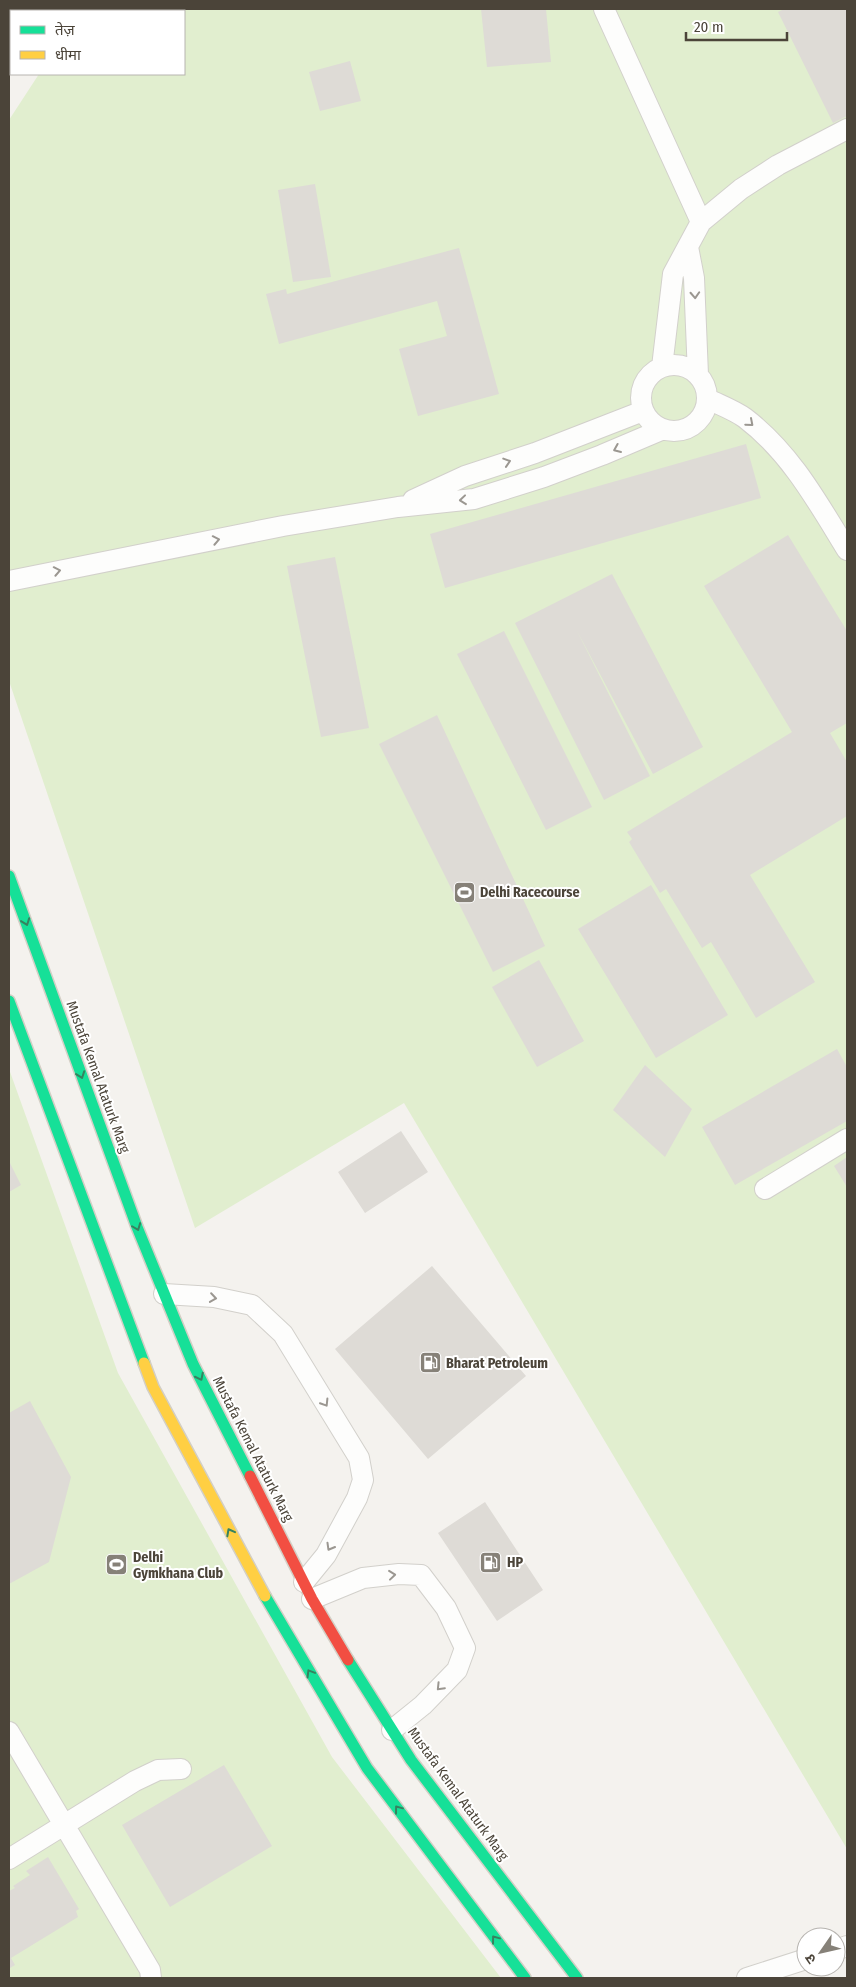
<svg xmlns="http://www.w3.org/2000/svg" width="856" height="1987" font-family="'Fira Sans Condensed','Noto Sans Devanagari',sans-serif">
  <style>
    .green { fill: #e1eecf }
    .building { fill: #dedbd6 }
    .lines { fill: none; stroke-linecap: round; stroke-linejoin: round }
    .lane-casing { stroke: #d2d0cb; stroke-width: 22 }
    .fast-casing { stroke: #d3cfc5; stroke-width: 14 }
    .slow-casing { stroke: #d3cfc5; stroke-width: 14 }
    .jam-casing { stroke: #d3cfc5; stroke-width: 14 }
    .lane { stroke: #fdfdfc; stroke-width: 20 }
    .fast { stroke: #16e098; stroke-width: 11 }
    .slow { stroke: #ffcf43; stroke-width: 11 }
    .jam { stroke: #f24e42; stroke-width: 11 }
    .oneway { stroke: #9b9791 }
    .oneway2 { stroke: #36825f }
    .labels { text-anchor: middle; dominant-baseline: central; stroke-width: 4; stroke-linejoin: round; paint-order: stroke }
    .poi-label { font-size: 14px; font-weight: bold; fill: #4b4439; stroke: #fff; text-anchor: start }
    .street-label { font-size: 14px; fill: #4b4439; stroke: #fff }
  </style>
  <rect width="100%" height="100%" fill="#f4f2ee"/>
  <path class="green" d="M80 9H847V1849L404 1103 195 1228 9 681V120L39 74H184V11H79Z
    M9 1069 118 1373 332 1757 501 1978H9Z"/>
  <path class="building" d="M481 9H546L551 62 487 67Z
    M784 9H847V116L833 123 778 12Z
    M350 61 361 101 320 111 309 72Z
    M315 184 331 277 293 282 278 190Z
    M459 248 499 394 418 416 399 349 447 336 437 301 279 344 266 294 286 289 287 294Z
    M746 444 761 498 445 588 430 534Z
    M788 535 847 631V723L830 733 847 762V816L750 875 815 982 756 1018 711 942 702 948 666 889 660 893 629 842 632 839 627 832 792 732 704 586Z
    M335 557 369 728 321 737 287 566Z
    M612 574 703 747 653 774 576 629 650 776 604 800 515 623Z
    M504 631 592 807 546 830 457 654Z
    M437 715 545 946 493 972 379 744Z
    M651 885 728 1015 656 1058 578 929Z
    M539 960 584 1041 537 1067 492 987Z
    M837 1049 847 1067V1121L735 1185 702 1127Z
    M645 1065 692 1109 665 1157 613 1110Z
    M401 1131 428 1172 365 1213 338 1172Z
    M847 1157V1187L834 1166Z
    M9 1161 21 1185 9 1192Z
    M432 1266 526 1376 428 1459 335 1349Z
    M30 1401 71 1477 49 1562 9 1584V1413Z
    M485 1502 543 1590 497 1621 438 1533Z
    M224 1765 272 1846 170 1907 122 1825Z
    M48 1857 79 1909 76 1911 78 1917 11 1958 15 1965 10 1968 9 1891 15 1888 13 1886 30 1875 26 1871Z"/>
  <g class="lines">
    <defs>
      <path id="lane" d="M604 9 701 222
        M688 247 694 278 698 375
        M641 398a33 33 0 1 1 66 0a33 33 0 1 1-66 0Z
        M662 367 673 274 701 222 741 189 778 165 847 129
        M708 399C720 405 734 410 745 418 791 453 818 503 847 550
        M413 500 465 476 535 453 643 411
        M9 581 283 526 398 507 474 499 544 477 602 455 661 430
        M765 1189 847 1139
        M164 1294 214 1297 252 1305 283 1334 359 1458 363 1480 357 1498 326 1555 304 1582
        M312 1599 363 1578 399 1574 421 1575 446 1608 465 1648 457 1670 423 1705 392 1730
        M9 1732 150 1970 151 1978
        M9 1859 135 1781 158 1770 181 1769
        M836 1950 847 1946
        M747 1978 806 1959"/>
      <path id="fast" d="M9 876 137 1227 193 1364 250 1476
        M9 1001 144 1363
        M265 1596 367 1768 525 1978
        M348 1660 411 1760 577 1978"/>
      <path id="slow" d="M9 16 11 12
        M144 1363 153 1387 265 1596"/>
      <path id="jam" d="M250 1476 312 1599 348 1660"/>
    </defs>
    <use href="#lane" class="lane-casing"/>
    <use href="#fast" class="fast-casing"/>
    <use href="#slow" class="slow-casing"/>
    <use href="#jam" class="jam-casing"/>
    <use href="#lane" class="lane"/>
    <use href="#fast" class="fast"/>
    <use href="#slow" class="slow"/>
    <use href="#jam" class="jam"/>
  </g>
  <defs><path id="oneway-chevron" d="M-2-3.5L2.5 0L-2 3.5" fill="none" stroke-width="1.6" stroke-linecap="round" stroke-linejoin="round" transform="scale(1.25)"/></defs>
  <g class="oneway">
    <use href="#oneway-chevron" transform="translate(695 295) rotate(87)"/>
    <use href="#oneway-chevron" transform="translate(750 423) rotate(41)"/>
    <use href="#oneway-chevron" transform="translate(617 449) rotate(157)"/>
    <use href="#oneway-chevron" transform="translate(507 462) rotate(-18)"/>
    <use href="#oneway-chevron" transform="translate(463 500) rotate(174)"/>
    <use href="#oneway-chevron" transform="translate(216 540) rotate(-11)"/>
    <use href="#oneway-chevron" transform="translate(57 571) rotate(-11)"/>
    <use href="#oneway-chevron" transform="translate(213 1298) rotate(8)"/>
    <use href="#oneway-chevron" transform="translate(325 1403) rotate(58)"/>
    <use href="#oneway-chevron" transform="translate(330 1547) rotate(120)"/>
    <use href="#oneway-chevron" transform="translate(392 1575) rotate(-6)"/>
    <use href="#oneway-chevron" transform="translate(440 1687) rotate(134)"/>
  </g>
  <g class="oneway2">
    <use href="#oneway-chevron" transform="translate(26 922) rotate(70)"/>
    <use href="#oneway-chevron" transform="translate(81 1075) rotate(70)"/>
    <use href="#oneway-chevron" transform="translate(137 1227) rotate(69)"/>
    <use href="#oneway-chevron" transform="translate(200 1377) rotate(63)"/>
    <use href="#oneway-chevron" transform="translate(230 1532) rotate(-118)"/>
    <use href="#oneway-chevron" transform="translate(310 1673) rotate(-121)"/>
    <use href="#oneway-chevron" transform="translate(398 1809) rotate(-127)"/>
    <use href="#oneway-chevron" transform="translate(495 1939) rotate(-127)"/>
  </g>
  <defs>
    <symbol id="stadium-square" viewBox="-11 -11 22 22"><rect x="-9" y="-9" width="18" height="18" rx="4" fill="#868178" stroke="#fff"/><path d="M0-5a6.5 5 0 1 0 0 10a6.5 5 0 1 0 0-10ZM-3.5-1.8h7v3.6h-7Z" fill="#fff"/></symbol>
    <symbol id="fuel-square" viewBox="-11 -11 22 22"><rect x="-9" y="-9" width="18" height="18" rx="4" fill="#868178" stroke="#fff"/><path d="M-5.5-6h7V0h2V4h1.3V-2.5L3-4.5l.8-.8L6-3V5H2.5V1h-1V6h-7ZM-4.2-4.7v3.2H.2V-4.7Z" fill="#fff"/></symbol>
  </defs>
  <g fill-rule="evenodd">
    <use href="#stadium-square" x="452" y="880" width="25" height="25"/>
    <use href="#fuel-square" x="418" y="1350" width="25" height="25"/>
    <use href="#fuel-square" x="478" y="1550" width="25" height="25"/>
    <use href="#stadium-square" x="104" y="1552" width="25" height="25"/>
  </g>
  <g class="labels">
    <g class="poi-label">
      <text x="480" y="892">Delhi Racecourse</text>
      <text x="446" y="1363">Bharat Petroleum</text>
      <text x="133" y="1557">Delhi<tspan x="133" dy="16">Gymkhana Club</tspan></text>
      <text x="507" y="1562">HP</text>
    </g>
    <g class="street-label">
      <text transform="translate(98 1077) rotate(70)">Mustafa Kemal Ataturk Marg</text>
      <text transform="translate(253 1449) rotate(63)">Mustafa Kemal Ataturk Marg</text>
      <text transform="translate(458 1794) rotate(54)">Mustafa Kemal Ataturk Marg</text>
    </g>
  </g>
  <rect width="856" height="1987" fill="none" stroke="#4b4439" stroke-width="20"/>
  <rect x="10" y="10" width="175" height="65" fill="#ffffff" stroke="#b7b4b0"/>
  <rect x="20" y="26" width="25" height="8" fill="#16e098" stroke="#b7b4b0"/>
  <text x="55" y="35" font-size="15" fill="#4b4439">तेज़</text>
  <rect x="20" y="51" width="25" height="8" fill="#ffcf43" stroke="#b7b4b0"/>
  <text x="55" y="60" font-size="15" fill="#4b4439">धीमा</text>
  <g transform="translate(821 1952) rotate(236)"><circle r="24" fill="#ffffff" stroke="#b7b4b0"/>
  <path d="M0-4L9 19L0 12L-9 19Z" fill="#868178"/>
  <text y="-8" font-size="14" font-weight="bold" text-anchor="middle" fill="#4b4439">उ</text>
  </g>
  <path d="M686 32v8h101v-8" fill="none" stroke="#4b4439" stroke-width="2.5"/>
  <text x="694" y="32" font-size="15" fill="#4b4439" stroke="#ffffff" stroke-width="4" paint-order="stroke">20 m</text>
</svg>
